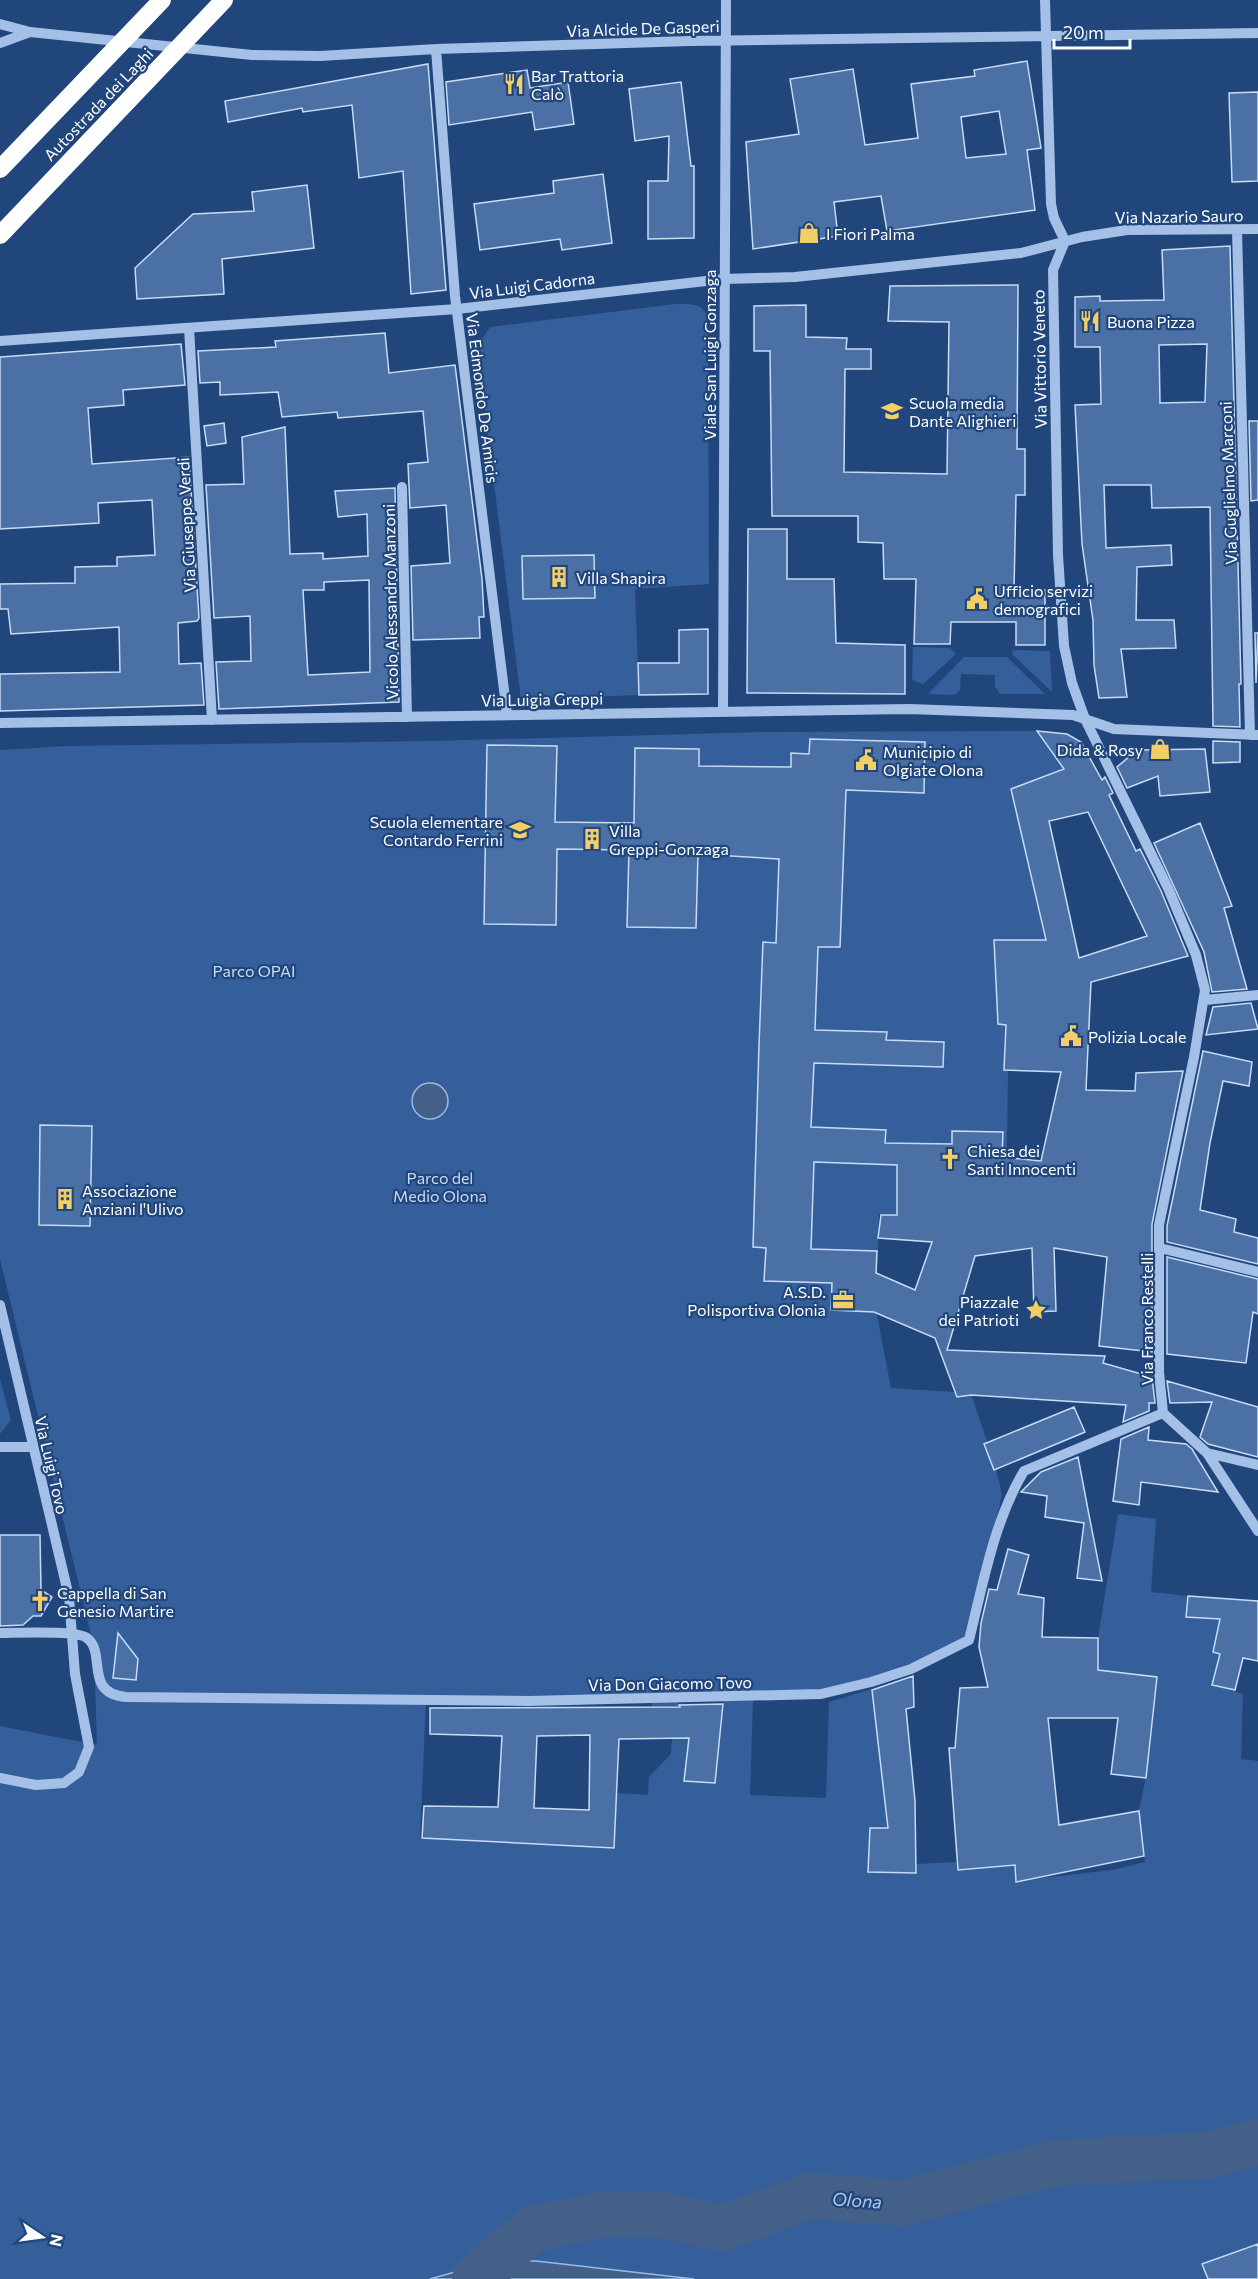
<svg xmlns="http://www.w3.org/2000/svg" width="1258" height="2279" font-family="Commissioner,sans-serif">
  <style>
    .green { fill: #345f9a; fill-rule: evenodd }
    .water { fill: #446088; stroke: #98bae7; stroke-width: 1.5 }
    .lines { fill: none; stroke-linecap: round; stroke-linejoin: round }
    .river { stroke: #446088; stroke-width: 46 }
    .building { fill: #4a70a5; stroke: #c7dbf5; stroke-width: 1.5; fill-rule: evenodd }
    .minor { stroke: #a4c0e6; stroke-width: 10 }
    .highway { stroke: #fff; stroke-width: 18 }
    .labels { text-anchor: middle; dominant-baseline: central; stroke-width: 4.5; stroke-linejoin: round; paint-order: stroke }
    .street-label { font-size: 16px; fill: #fff; stroke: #21467c }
    .poi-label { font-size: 16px; fill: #fff; stroke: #21467c; text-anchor: start }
    .park-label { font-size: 16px; fill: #c7dbf5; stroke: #21467c }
    .water-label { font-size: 18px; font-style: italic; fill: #afcaee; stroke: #21467c }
  </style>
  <rect width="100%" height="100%" fill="#21467c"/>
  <path class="green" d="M676 304C689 304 703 302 708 318L709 584 635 589 639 695 521 700 477 347 490 327ZM594 555V598L523 599 522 556Z
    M913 647 950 648 956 654 923 684 912 680Z
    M1013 650 1050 651 1052 692 1012 654Z
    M964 657H1007L1045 694H1000L995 687V675L961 674 960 690 954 695 928 694Z
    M1037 731 1064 769 1011 789 1045 940H994L998 1024 1006 1025 1004 1070H1008L1006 1214H879L876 1310 891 1388 971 1393C981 1427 996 1461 1002 1495L969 1640 950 1650 821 1694 426 1700 420 1838 613 1848 616 1793 648 1795 649 1777 671 1754 672 1738 651 1739 652 1703 678 1701 689 1740 685 1781 715 1783 724 1701 753 1700 750 1795 826 1798 829 1702 872 1689 889 1828H870L868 1872 916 1873V1864L1015 1859 1016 1881 1112 1870 1145 1862 1139 1811 1146 1777 1157 1677 1123 1673 1098 1691V1638L1118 1514 1156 1519 1151 1592 1188 1596 1187 1617 1220 1619 1213 1652 1220 1654 1212 1685 1243 1694 1241 1759 1258 1761V2279H0V1726L97 1745 94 1647 0 1259V750L67 746 432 741 762 732Z
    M0 1379 11 1420 0 1434Z"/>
  <path class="water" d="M412 1101a18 18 0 1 1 36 0a18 18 0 1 1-36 0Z
    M510 2261H536L694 2279H430L462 2270Z"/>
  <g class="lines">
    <path class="river" d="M475 2279 531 2230 602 2214 663 2215 722 2228 810 2196 901 2203 1056 2163 1209 2155 1258 2142"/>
  </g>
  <path class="building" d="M1027 61 1041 148 1027 150 1035 210 887 231 881 196 834 202 838 236 753 249 746 142 799 134 790 79 853 69 865 145 918 138 911 84 975 76 974 70ZM999 111 1006 154 966 158 961 117Z
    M428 64 446 290 411 294 403 171 359 178 352 105 303 112 302 108 228 122 225 101Z
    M527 70 530 88 568 82 574 124 535 130 532 112 449 125 446 82Z
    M681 82 691 166H694V238L648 239V181H668L669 136 635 141 629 89Z
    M1258 92V181L1232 182 1229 93Z
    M603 174 612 243 562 250 560 239 480 250 474 204 554 193 553 181Z
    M307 185 314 248 222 259 224 294 137 299 135 268 193 214 254 211 252 192Z
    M1230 246 1241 684H1239L1240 727 1213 726 1210 507 1152 508 1151 485H1104L1106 548 1171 545 1172 565 1137 567 1136 620H1174L1176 648 1121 649 1127 697 1099 698 1094 665 1093 620 1082 544 1075 405 1101 404 1100 347H1075V297L1100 296V301L1164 300 1162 250ZM1207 344 1205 402 1160 403 1159 345Z
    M1018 285 1017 449H1025V495H1016L1014 590H1045V645H1016V622H951L950 644H914L916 579H884L883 543 858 542V516H772L770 351H754V306L806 305V337L847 338 846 349H871V369H845L844 472 947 474 949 322 888 321 890 286Z
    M385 333 389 373 455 365 482 579 484 617H479L480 638 413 640 411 566 450 563 446 505 410 508 408 464 428 462 423 411 338 418 337 412 282 417 278 392 220 395V382L200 383 198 351 276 347 275 341Z
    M181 344 185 385 123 390 124 405 88 408 92 464 189 457 199 618 197 621 178 623 179 664 201 663 204 705 0 711V674L120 672 119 627 11 634 8 609H0V584L75 583V567L117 566V557L155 555 152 500 98 503 99 523 0 529V357Z
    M1249 421H1258V500L1251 501Z
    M224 423 226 443 207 446 204 426Z
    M285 427 290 554 323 553V559L368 556 367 514 338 517 335 491 395 488 399 702 219 709 216 662 251 661 250 616 214 618 206 485 244 484 242 437ZM369 580 370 672 308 675 303 590H324V582Z
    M748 529H787V579H834L836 643 905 645V694L747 693Z
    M594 555 595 598 523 599 522 556Z
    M708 629V694L639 695 638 663H679V630Z
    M1255 633H1258L1256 683Z
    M1037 731 1067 734 1081 742 1102 780 1105 777 1113 793 1109 795 1136 851 1140 849 1161 891 1188 956 1091 982 1086 1090 1135 1091 1136 1073 1183 1071 1152 1224V1352L1099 1346 1107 1257 1054 1248 1056 1311 1034 1312 1032 1248 975 1256 947 1350 1105 1356 1103 1363 1152 1377 1155 1403H1149V1411L1123 1422 1126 1405 971 1395 957 1397 935 1338 874 1312 831 1310 832 1283 764 1281 766 1248 753 1247 759 1045 763 942 776 943 779 859 698 854 696 928 627 927 629 850 557 849 556 925 484 924 487 745 557 746 555 822 634 823 635 748 699 749V766L791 767V753L809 754 810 739 925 742 924 793 846 790 840 947H818L815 1030 887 1032 886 1040 944 1042 943 1067 814 1063 811 1127 886 1130 885 1143 952 1144V1131L1003 1132 1002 1157 1041 1161 1061 1072 1004 1070 1006 1025 998 1024 994 940H1046L1011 789 1064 769ZM1088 812 1147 936 1079 958 1049 821ZM814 1162 897 1165V1215H881L878 1238 932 1242 915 1290 876 1273 877 1251 811 1249Z
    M1213 741 1240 742V762L1213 763Z
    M1205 749 1210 792 1160 796 1158 776 1127 788 1117 767 1137 750Z
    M1200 823 1232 906 1224 908 1247 989 1212 992 1204 952 1154 843Z
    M1251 1003 1258 1029 1206 1035 1213 1007Z
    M1203 1051 1252 1062 1249 1086 1223 1081 1210 1143 1200 1210 1236 1219 1234 1232 1258 1238V1264L1167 1242V1226Z
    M40 1125 92 1126 90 1226 39 1225Z
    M1167 1257 1258 1279V1314L1253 1312 1246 1363 1167 1354Z
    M1167 1381 1258 1407V1457L1208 1444 1200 1437 1212 1402 1170 1403Z
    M1074 1407 1085 1432 994 1470 984 1444Z
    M1149 1427 1148 1440 1186 1444 1192 1449 1218 1492 1141 1482 1139 1505 1113 1501 1121 1439Z
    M1078 1457 1089 1515 1102 1581 1077 1578 1084 1523 1045 1517 1047 1496 1021 1492 1041 1472Z
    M0 1535H40L41 1590 52 1597 41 1616H33L23 1625 0 1626Z
    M1008 1549 1029 1555 1018 1594 1044 1598 1042 1637 1098 1638V1670L1157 1677 1146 1778 1111 1774 1118 1718H1048L1059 1825 1139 1811 1144 1856 1016 1882 1015 1865 958 1870 949 1748H955L960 1688 988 1687 979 1647 981 1623 989 1589 997 1590Z
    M1188 1596 1258 1601V1661L1243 1658 1235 1690 1212 1685 1220 1654 1213 1652 1220 1619 1186 1617Z
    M118 1633 138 1659 136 1680 113 1678Z
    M913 1676 914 1707 906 1709 915 1801 916 1873 868 1872 870 1828H888L872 1690Z
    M723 1704 715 1783 684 1781 689 1738 619 1739 614 1848 422 1838 424 1806 498 1807 502 1736 430 1734V1708L680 1707 679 1705ZM590 1735 589 1810 534 1808 537 1736Z
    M1258 2244V2279H1208L1202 2264Z"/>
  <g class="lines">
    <path class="minor" d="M1045 0 1051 204 1054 218 1065 241 1053 270 1058 555 1064 646 1072 683 1085 719 1168 888 1196 955 1205 990 1194 1057 1159 1225V1372L1163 1413
      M0 24 30 32 252 55 320 56 436 49 690 41 1258 33
      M0 43 30 32
      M436 49 455 296 507 714
      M1237 230 1250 735
      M189 328 212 720
      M0 341 457 309 724 279 795 277 1021 253 1082 237 1127 230 1258 229
      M402 487 407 717
      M723 711 726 0
      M0 723 909 709 1073 715 1114 729 1258 735
      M1205 1000 1258 995
      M1160 1248 1258 1272
      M0 1305 69 1597 75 1674 89 1747 79 1772 64 1783 36 1785 0 1778
      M1163 1413 1207 1453 1258 1531
      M0 1447H32
      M1207 1453 1258 1465
      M0 1633C17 1633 77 1630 87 1638 107 1653 83 1693 126 1697L528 1701 821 1694 871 1682 911 1669 969 1640C983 1584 994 1521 1024 1471L1163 1413"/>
    <path class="highway" d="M0 169 162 0
      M0 235 224 0"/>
  </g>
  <defs>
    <symbol id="restaurant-bare" viewBox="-9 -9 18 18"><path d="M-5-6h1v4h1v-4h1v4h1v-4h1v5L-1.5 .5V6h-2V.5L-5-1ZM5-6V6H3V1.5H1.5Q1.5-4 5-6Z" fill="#f2ce66" stroke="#21467c" stroke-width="2.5" paint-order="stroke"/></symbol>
    <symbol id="shop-bare" viewBox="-9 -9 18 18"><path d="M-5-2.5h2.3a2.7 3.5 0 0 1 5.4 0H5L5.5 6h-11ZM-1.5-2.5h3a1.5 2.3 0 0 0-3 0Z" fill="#f2ce66" stroke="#21467c" stroke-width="2.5" paint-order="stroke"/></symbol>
    <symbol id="school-bare" viewBox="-9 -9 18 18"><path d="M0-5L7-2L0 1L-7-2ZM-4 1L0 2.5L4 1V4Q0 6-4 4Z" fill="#f2ce66" stroke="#21467c" stroke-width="2.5" paint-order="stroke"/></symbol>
    <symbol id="building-bare" viewBox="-9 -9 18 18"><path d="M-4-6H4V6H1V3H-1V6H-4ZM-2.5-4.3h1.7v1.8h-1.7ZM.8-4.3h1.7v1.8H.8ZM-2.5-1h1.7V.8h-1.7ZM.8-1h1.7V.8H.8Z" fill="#f2ce66" stroke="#21467c" stroke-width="2.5" paint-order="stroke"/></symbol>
    <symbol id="civic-bare" viewBox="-9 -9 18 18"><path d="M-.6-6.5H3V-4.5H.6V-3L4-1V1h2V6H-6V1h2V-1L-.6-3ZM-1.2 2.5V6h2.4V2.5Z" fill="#f2ce66" stroke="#21467c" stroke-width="2.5" paint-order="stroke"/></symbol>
    <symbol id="church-bare" viewBox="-9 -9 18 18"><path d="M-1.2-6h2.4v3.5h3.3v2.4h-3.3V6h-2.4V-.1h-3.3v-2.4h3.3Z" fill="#f2ce66" stroke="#21467c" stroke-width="2.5" paint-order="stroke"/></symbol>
    <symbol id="office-bare" viewBox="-9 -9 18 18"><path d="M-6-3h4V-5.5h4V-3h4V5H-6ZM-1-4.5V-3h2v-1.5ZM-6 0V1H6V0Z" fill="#f2ce66" stroke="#21467c" stroke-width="2.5" paint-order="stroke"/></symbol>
    <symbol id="sight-bare" viewBox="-9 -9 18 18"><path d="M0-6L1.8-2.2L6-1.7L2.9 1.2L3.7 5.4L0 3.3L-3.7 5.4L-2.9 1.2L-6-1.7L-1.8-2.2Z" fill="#f2ce66" stroke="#21467c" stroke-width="2.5" paint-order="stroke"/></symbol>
  </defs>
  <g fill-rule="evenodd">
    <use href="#restaurant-bare" x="499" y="69" width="30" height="30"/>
    <use href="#shop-bare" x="794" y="218" width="30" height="30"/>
    <use href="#restaurant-bare" x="1075" y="306" width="30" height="30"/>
    <use href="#school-bare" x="877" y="396" width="30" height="30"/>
    <use href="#building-bare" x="544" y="562" width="30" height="30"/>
    <use href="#civic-bare" x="962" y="584" width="30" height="30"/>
    <use href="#shop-bare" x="1145" y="734" width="30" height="30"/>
    <use href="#civic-bare" x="851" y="745" width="30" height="30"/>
    <use href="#school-bare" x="505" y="815" width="30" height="30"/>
    <use href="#building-bare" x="577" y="824" width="30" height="30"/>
    <use href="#civic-bare" x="1056" y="1021" width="30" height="30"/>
    <use href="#church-bare" x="935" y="1144" width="30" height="30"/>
    <use href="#building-bare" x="50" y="1184" width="30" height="30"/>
    <use href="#office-bare" x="828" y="1285" width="30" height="30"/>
    <use href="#sight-bare" x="1021" y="1295" width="30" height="30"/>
    <use href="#church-bare" x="25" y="1586" width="30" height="30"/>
  </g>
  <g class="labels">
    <g class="street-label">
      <text transform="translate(643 28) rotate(-2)">Via Alcide De Gasperi</text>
      <text transform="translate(98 104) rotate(-46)">Autostrada dei Laghi</text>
      <text transform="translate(1179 216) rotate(-1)">Via Nazario Sauro</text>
      <text transform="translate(532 285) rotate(-7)">Via Luigi Cadorna</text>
      <text transform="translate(709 355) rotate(-90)">Viale San Luigi Gonzaga</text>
      <text transform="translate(1039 359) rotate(-91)">Via Vittorio Veneto</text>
      <text transform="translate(483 398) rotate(83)">Via Edmondo De Amicis</text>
      <text transform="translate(1228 483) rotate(-92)">Via Guglielmo Marconi</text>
      <text transform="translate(186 525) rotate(-93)">Via Giuseppe Verdi</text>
      <text transform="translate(390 602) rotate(-91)">Vicolo Alessandro Manzoni</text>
      <text transform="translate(542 699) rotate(-1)">Via Luigia Greppi</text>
      <text transform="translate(1146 1319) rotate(-90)">Via Franco Restelli</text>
      <text transform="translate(52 1465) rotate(77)">Via Luigi Tovo</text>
      <text transform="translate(670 1683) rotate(-1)">Via Don Giacomo Tovo</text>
    </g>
    <g class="poi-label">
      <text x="531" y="75">Bar Trattoria<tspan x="531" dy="18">Calò</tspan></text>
      <text x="826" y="233">I Fiori Palma</text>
      <text x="1107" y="321">Buona Pizza</text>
      <text x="909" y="402">Scuola media<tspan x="909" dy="18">Dante Alighieri</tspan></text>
      <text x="576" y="577">Villa Shapira</text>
      <text x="994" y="590">Ufficio servizi<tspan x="994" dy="18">demografici</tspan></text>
      <text x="1143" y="749" text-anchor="end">Dida &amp; Rosy</text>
      <text x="883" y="751">Municipio di<tspan x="883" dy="18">Olgiate Olona</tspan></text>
      <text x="503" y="821" text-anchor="end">Scuola elementare<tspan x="503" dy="18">Contardo Ferrini</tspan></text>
      <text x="609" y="830">Villa<tspan x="609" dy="18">Greppi-Gonzaga</tspan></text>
      <text x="1088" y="1036">Polizia Locale</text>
      <text x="967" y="1150">Chiesa dei<tspan x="967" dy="18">Santi Innocenti</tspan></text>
      <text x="82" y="1190">Associazione<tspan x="82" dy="18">Anziani l'Ulivo</tspan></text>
      <text x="826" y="1291" text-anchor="end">A.S.D.<tspan x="826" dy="18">Polisportiva Olonia</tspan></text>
      <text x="1019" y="1301" text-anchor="end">Piazzale<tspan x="1019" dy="18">dei Patrioti</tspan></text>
      <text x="57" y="1592">Cappella di San<tspan x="57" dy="18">Genesio Martire</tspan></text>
    </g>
    <g class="park-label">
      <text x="254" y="970">Parco OPAI</text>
      <text x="440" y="1177">Parco del<tspan x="440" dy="18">Medio Olona</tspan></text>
    </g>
    <g class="water-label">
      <text transform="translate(857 2200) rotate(4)">Olona</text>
    </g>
  </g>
  <g transform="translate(42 2237) rotate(103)" stroke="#21467c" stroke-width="4.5" paint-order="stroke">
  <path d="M0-4.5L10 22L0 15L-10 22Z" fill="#ffffff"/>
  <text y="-9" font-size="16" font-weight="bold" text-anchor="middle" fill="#ffffff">N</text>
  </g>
  <path d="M1054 39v9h76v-9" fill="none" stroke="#ffffff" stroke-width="3"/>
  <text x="1063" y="39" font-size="18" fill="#ffffff" stroke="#21467c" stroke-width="4.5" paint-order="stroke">20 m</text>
</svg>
